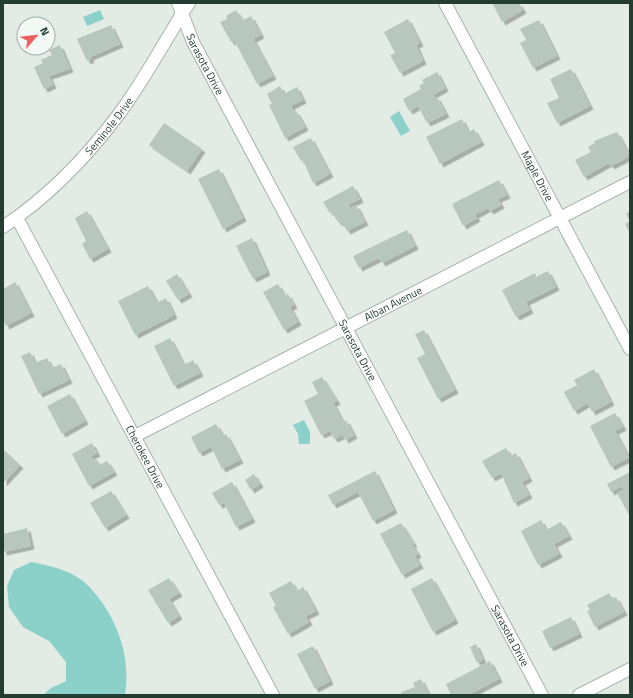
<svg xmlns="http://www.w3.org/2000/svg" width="633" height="698" font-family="'Titillium Web',sans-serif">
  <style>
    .water { fill: #8cd0ca }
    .building { fill: #b8c7be; filter: url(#shadow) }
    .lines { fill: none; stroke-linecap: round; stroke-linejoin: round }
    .street-casing { stroke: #a5b4ab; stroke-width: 14 }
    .secondary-casing { stroke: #a1b8ab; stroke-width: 14 }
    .street { stroke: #fff; stroke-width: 12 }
    .secondary { stroke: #fff; stroke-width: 12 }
    .labels { text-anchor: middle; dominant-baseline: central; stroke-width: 3; stroke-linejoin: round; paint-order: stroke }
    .street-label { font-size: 11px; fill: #233d30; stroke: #f3f9f4 }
  </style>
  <defs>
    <filter id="shadow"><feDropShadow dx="3.5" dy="3.5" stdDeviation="0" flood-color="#0004"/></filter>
  </defs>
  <rect width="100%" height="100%" fill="#e2ece5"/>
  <path class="water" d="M100 10 104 19 87 26 83 17Z
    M399 111 410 131 401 136 390 117Z
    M304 420 310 432V444H299L298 434 293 425Z
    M31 562C48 565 69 570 83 581 114 609 132 653 125 695H43L51 688 66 681V662L49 641 23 627 9 607 7 586 14 570Z"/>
  <path class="building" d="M492 3H519L523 10 502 22Z
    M236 10 243 20 251 16 261 35 253 39 273 76 257 84 234 40 231 42 220 22 227 19 226 16Z
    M408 19 420 43 416 45 423 61 400 73 390 55 395 53 384 32Z
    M539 20 557 56 533 68 520 43 526 40 520 29Z
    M111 25 120 44 90 57 91 59 87 61 77 39Z
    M60 45 70 69 49 76 53 85 44 89 34 67 43 63 41 60 52 55 49 50Z
    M571 69 590 106 557 123 547 103 559 98 550 79Z
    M437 72 445 88 433 95 435 98 437 97 446 114 427 123 418 106 409 111 403 99 421 89 419 86 424 83 422 80Z
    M280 86 284 94 297 87 303 100 291 106 294 112 296 111 305 127 285 138 269 105 272 104 267 94Z
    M462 119 468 132 474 129 481 142 440 164 426 137Z
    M164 123 202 149 187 171 149 145Z
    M617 132 630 156 611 166 609 163 584 177 575 160 591 152 588 147 595 143 594 141Z
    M311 138 330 174 313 183 303 160 301 161 293 147Z
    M219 169 243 218 223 229 198 179Z
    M499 180 507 195 498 199 501 205 490 211 488 208 475 215 477 218 463 226 452 204Z
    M353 186 360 199 348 205 350 208 356 205 365 222 347 231 341 221 339 223 331 212H329L323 202Z
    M87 211 108 249 90 259 82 244 86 241 75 218Z
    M630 211V234L625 224 630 221 626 214Z
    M407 230 415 246 382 263 379 258 359 268 353 256Z
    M252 238 267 272 253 279 236 246Z
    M548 271 556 287 526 302 530 310 516 317 502 290 535 273 536 277Z
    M177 274 189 294 178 300 166 281Z
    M15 282 31 313 6 326 3 320V289Z
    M278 284 285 296 288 294 294 305 290 307 298 322 284 330 263 292Z
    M148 286 157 303 166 298 174 315 135 335 118 301Z
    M424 330 455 390 438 399 417 358 425 354 415 334Z
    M170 338 184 365 193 360 200 373 174 386 154 346Z
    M30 352 35 363 47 358 52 368 61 364 69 380 39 394 21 356Z
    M594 369 611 402 592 412 588 403 574 411 564 392 577 385 574 380Z
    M322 377 337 401 333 403 343 422 346 420 354 435 345 440 343 435 334 439 330 431 321 435 304 401 318 394 312 382Z
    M70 394 85 421 62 434 47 406Z
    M615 413 623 427 615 431 629 458 611 467 590 426Z
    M216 424 223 436 226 434 240 460 222 469 211 447 199 453 191 437Z
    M92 443 97 453 91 456 94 461 97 460 100 465 107 461 114 472 89 486 72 454Z
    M506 448 511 456 516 453 529 478 522 482 529 495 514 503 501 473 492 478 482 461Z
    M3 449 20 465 3 483Z
    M375 471 394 510 373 521 358 492 333 505 328 495Z
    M630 472V517L617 493 624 490 622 486 611 492 607 484Z
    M254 474 260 484 251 490 245 480Z
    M232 482 252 519 236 527 224 503 219 505 212 493Z
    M111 491 126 515 105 528 90 503Z
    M541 520 546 530 561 522 569 536 554 544 559 554 538 565 521 531Z
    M401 523 414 544H412L418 554 415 556 420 565 402 575 380 534Z
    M27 528 31 546 3 552V534Z
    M169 578 179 593 169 599 179 616 168 623 148 590Z
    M432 578 455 620 433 632 411 589Z
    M291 581 297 591 303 587 316 611 306 616 309 622 288 634 273 607 276 606 269 593Z
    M609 593 612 599 616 597 624 612 595 627 587 611 590 610 587 605Z
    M571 617 579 634 550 648 542 631Z
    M476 644 483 660 477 663 470 647Z
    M313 646 330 681 315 689 297 654Z
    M490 661 499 679 468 695H451L446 684Z
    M421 679 429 695H402L401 692 415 687 413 683Z"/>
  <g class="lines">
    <defs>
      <g id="street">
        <path id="s1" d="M178 3 193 42 542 695"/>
        <path id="s2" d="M445 3 630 349"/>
        <path id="s3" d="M17 218 273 695"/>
        <path id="s4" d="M3 227C48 197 86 158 119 114 145 79 165 40 189 3"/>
        <path id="s5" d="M135 436 630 182"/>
      </g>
      <path id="secondary" d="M579 695 630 669"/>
    </defs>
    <use href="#street" class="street-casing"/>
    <use href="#secondary" class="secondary-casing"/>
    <use href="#street" class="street"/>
    <use href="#secondary" class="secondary"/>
  </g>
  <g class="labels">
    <g class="street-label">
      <text stroke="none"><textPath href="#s1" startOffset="67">Sarasota Drive</textPath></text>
      <text stroke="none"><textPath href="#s4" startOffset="147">Seminole Drive</textPath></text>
      <text stroke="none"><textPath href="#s2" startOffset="196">Maple Drive</textPath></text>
      <text stroke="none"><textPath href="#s5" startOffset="290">Alban Avenue</textPath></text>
      <text stroke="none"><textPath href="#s1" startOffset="391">Sarasota Drive</textPath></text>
      <text stroke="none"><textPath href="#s3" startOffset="271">Cherokee Drive</textPath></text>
      <text stroke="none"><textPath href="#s1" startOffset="715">Sarasota Drive</textPath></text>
    </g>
  </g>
  <rect width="633" height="698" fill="none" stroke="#233d30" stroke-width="8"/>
  <g transform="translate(36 36) rotate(62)"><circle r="19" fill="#f3f9f4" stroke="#a0aea6"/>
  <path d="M0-3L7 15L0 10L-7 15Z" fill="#ef5f5e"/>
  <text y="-6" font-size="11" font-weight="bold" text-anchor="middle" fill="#233d30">N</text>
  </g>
</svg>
